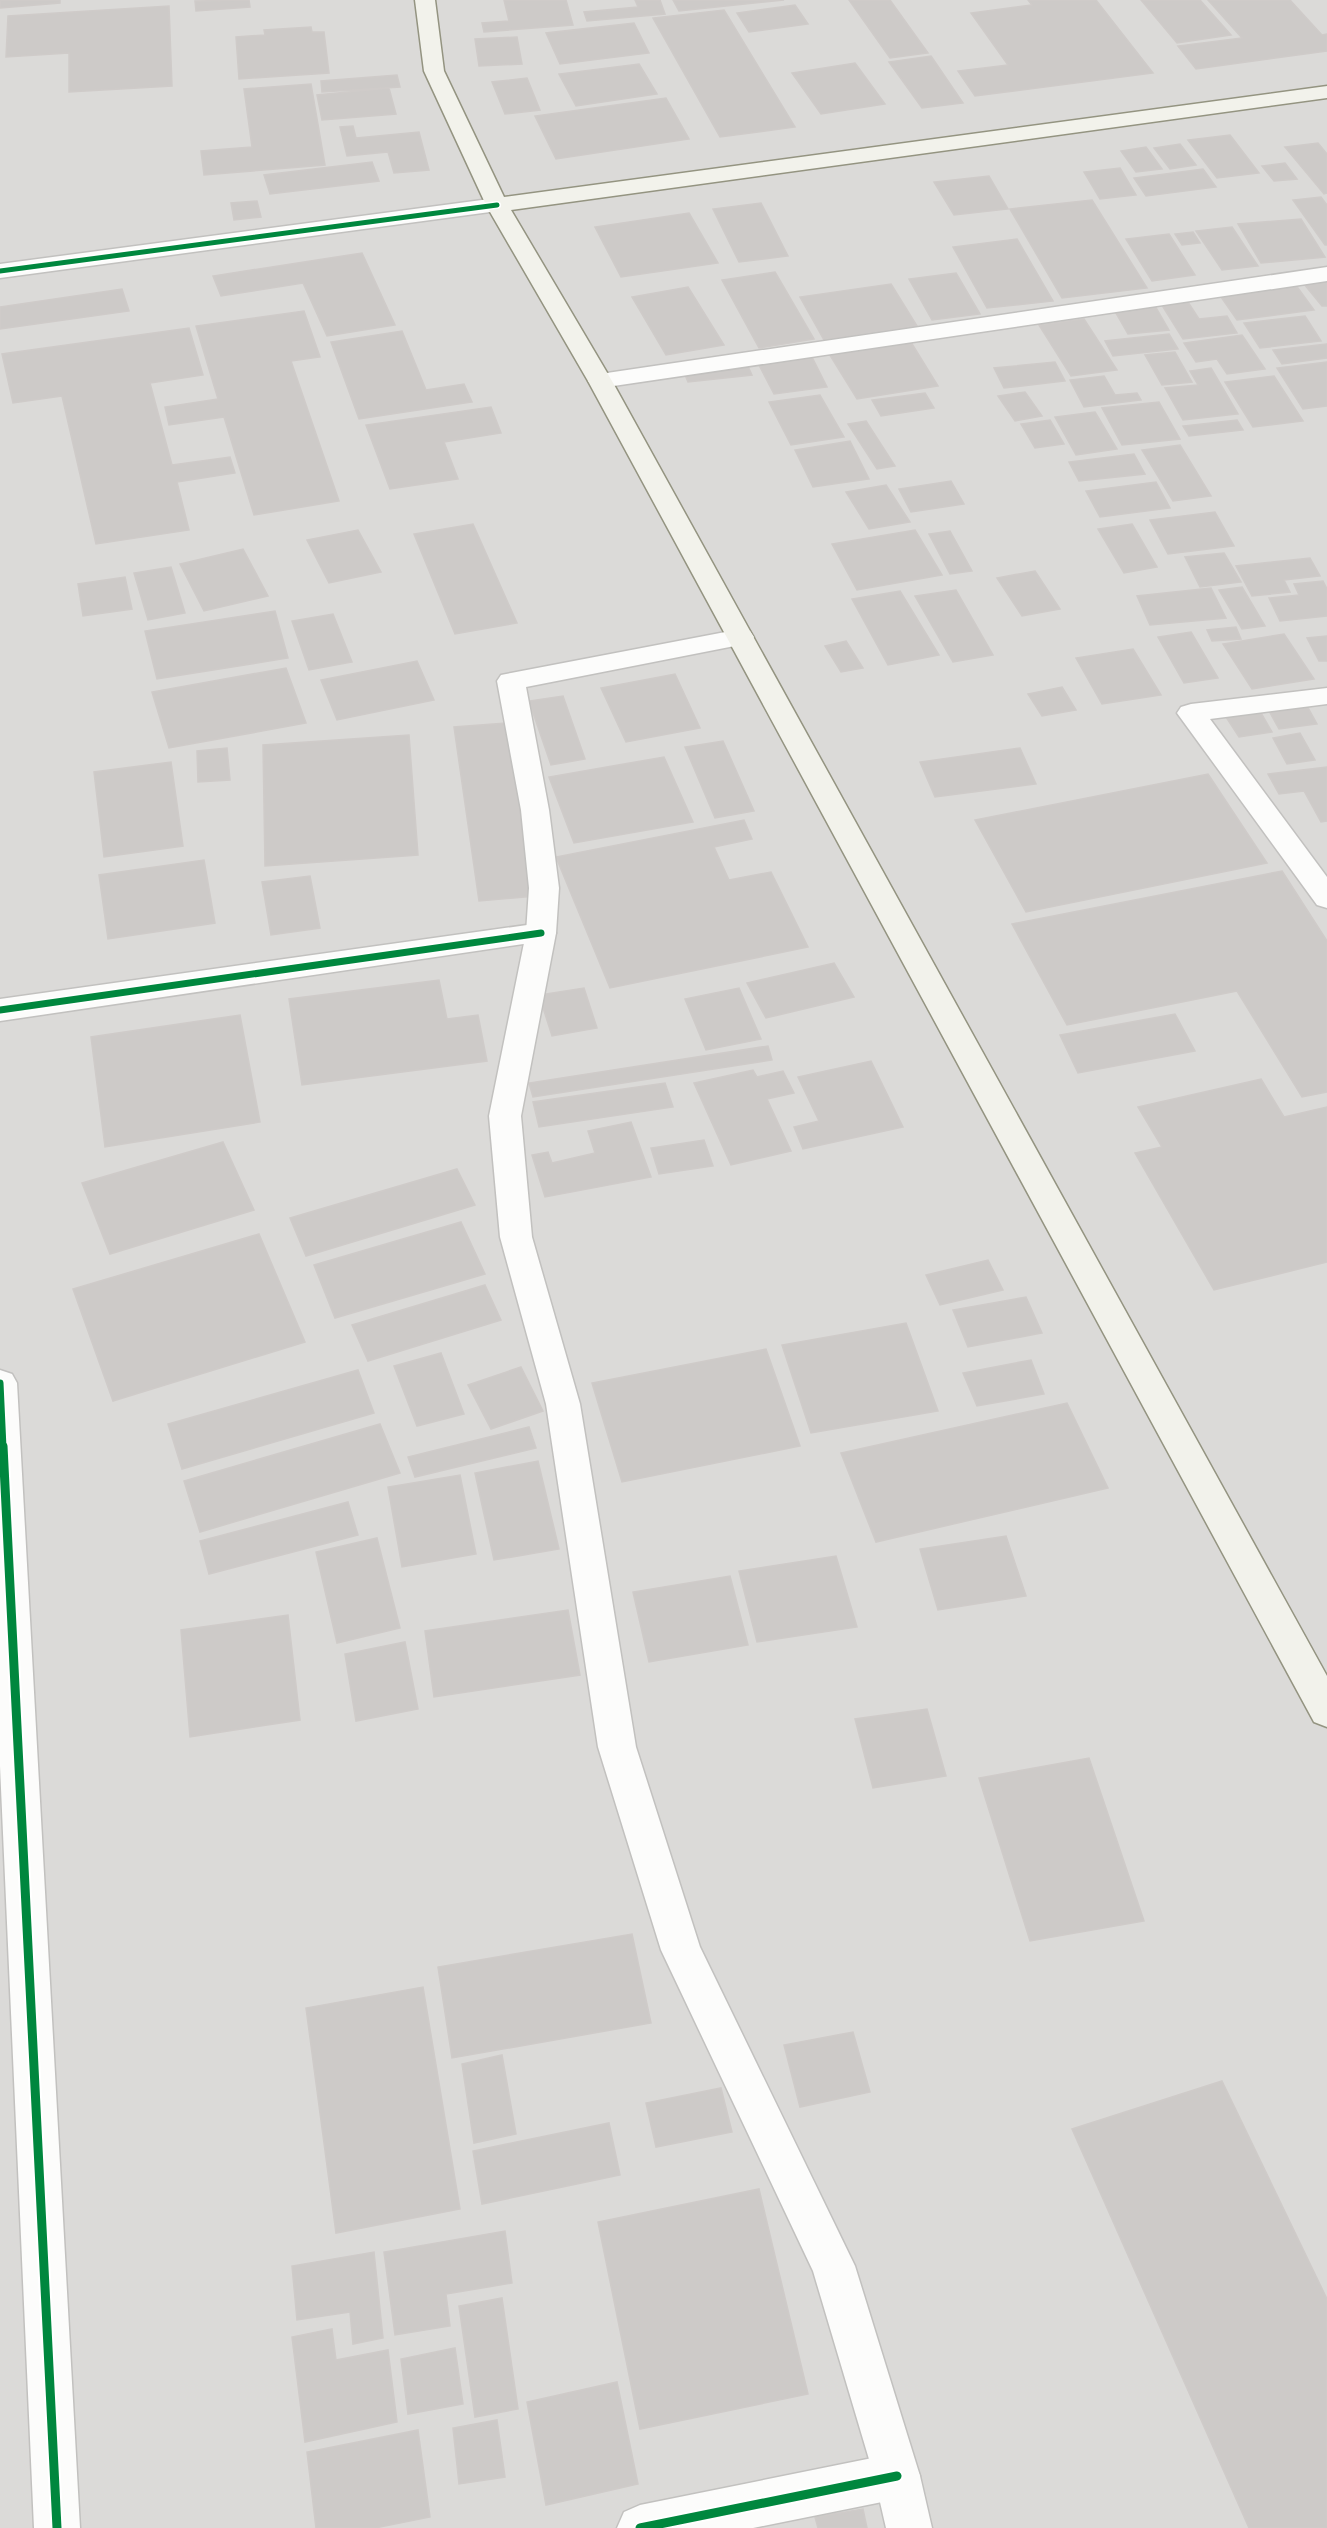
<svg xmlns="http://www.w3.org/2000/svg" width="1327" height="2528" font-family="'Sofia Sans Condensed',sans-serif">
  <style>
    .residential { fill: #dbdad8 }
    .building { fill: #cdcac8; stroke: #cfcbc9; stroke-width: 1.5 }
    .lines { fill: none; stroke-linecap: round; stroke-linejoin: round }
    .lane-casing { stroke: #c2c1bf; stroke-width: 3 }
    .street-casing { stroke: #c2c1bf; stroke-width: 3 }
    .secondary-casing { stroke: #949481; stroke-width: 3 }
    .lane { fill: #fcfcfb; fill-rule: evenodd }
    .street { fill: #fcfcfb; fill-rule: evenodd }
    .secondary { fill: #f2f2eb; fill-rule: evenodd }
    .cycleway-far2-casing { stroke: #fff; stroke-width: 8 }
    .cycleway-far1-casing { stroke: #fff; stroke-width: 10 }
    .cycleway-casing { stroke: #fff; stroke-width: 13 }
    .cycleway-far2 { stroke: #00873e; stroke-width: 5 }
    .cycleway-far1 { stroke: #00873e; stroke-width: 7 }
    .cycleway { stroke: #00873e; stroke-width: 9 }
  </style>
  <rect width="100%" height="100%" fill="#eceae7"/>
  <path class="residential" d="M0 0H1327V2528H0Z"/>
  <path class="building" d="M0 0H60V3L0 8Z
    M249 0 250 7 196 11 195 1Z
    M504 0H566L573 25 484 32 482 23 509 21Z
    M635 0H660L665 14 587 21 584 12 638 7Z
    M673 0H784L679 11Z
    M849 0H890L928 53 890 58Z
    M1028 0H1096L1153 73 975 96 958 71 1008 65 971 13 1032 5Z
    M1141 0H1200L1231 35 1177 43Z
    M1208 0H1290L1322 35 1327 34V51L1196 69 1178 46 1242 38Z
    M795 5 808 24 749 32 737 13Z
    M169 6 172 86 69 92V53L6 57 8 16Z
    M724 10 795 127 720 137 653 18Z
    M634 23 649 53 560 64 546 33Z
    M311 27 312 32H324L329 73 239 79 236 37 265 35 264 30Z
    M517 37 522 64 479 66 475 39Z
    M931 56 963 103 922 108 889 62Z
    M855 63 885 104 821 114 792 73Z
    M639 64 657 94 576 106 559 74Z
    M397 75 400 87 322 92 321 81Z
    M527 78 540 110 505 114 492 82Z
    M311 84 325 165 204 175 201 151 252 147 244 89Z
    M389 88 396 114 322 120 317 95Z
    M666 98 689 139 556 159 535 116Z
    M353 126 356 138 419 132 429 170 394 173 388 152 347 156 340 127Z
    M1230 135 1259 173 1217 178 1188 140Z
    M1318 143 1327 154V193L1324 194 1285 147Z
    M1180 144 1196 165 1170 169 1154 148Z
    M1146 147 1162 169 1136 172 1121 151Z
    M372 162 379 181 270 194 264 175Z
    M1285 163 1297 179 1274 181 1262 166Z
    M1120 168 1136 195 1100 199 1084 172Z
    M1203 169 1216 187 1146 196 1134 178Z
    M989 176 1008 209 954 215 934 182Z
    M1321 197 1327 205V245H1325L1293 200Z
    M1092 200 1147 288 1062 298 1010 209Z
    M257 201 261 217 234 220 231 203Z
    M761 203 788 256 739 262 713 209Z
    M689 213 718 263 621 277 595 227Z
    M1301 219 1325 257 1261 263 1238 224Z
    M1232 227 1258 266 1222 270 1196 231Z
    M1193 232 1200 243 1182 245 1175 234Z
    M1169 234 1195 275 1152 281 1126 239Z
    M1017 239 1053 301 987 308 953 247Z
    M362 253 395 325 327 336 303 283 221 296 213 276Z
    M775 272 814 339 759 348 722 280Z
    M956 273 980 314 932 320 909 279Z
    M1327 281V306H1322L1304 284Z
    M891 284 917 326 824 340 800 297Z
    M1295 284 1314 310 1237 320 1219 294Z
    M688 287 724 345 666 355 632 297Z
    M122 289 129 311 0 329V307Z
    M1186 299 1199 319 1227 316 1237 333 1183 339 1160 302Z
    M1154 304 1169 330 1128 334 1113 308Z
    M304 311 320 357 291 361 339 501 254 515 224 417 169 425 165 407 218 399 196 326Z
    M1305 316 1321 341 1260 348 1244 323Z
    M1084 319 1117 370 1071 376 1039 325Z
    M189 328 203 375 150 383 172 465 230 457 235 473 177 482 189 530 96 544 62 396 13 403 2 354Z
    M402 331 426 390 464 384 472 402 359 419 331 342Z
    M1169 334 1178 349 1113 356 1105 341Z
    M1242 335 1265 369 1227 374 1217 359 1196 362 1184 343Z
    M909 339 938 386 857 399 828 352Z
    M1327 344V358L1282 364 1273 350Z
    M1175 352 1192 382 1162 385 1145 355Z
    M812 357 827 387 774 394 759 365Z
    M746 362 752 375 688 382 683 370Z
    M1055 362 1065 381 1004 388 994 368Z
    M1327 362V406L1303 409 1277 368Z
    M1211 368 1238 414 1183 420 1165 388 1198 385 1190 371Z
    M1104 376 1115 395 1137 393 1141 400 1084 407 1070 380Z
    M1274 376 1303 421 1253 427 1225 382Z
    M1025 392 1042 416 1015 421 998 396Z
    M925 393 934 408 881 416 872 400Z
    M820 395 844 437 791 445 769 402Z
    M1159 402 1180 439 1122 445 1102 408Z
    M491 407 501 433 444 442 458 479 390 489 366 425Z
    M1095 412 1117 449 1076 455 1055 417Z
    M1050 420 1064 444 1035 448 1021 424Z
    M1237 420 1243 430 1189 436 1183 426Z
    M866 421 895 466 877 469 848 424Z
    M850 441 869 479 813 487 795 450Z
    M1180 445 1211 496 1173 501 1142 450Z
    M1134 454 1145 474 1079 481 1069 462Z
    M951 481 964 504 911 512 899 489Z
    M1156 482 1170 508 1100 517 1086 491Z
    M886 485 910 522 869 529 846 492Z
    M1215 512 1234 546 1168 554 1150 520Z
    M473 524 517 623 455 634 414 534Z
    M1132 524 1157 567 1124 573 1098 529Z
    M358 530 381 572 329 583 307 540Z
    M915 530 942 575 857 590 832 544Z
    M950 531 972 571 950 574 929 534Z
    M243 549 268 596 204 611 180 564Z
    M1224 553 1241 582 1200 587 1185 557Z
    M1310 558 1320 576 1284 580 1290 592 1252 596 1236 566Z
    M171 567 185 613 148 620 134 573Z
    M1035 571 1060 609 1022 616 997 578Z
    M125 577 132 609 83 616 78 584Z
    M1323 581 1327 589V616L1280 621 1269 598 1299 595 1294 584Z
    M1242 587 1265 626 1242 629 1219 590Z
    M1211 588 1226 618 1150 625 1137 596Z
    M956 590 993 655 953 662 915 596Z
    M900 591 939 655 888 665 852 599Z
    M275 611 288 658 157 679 145 631Z
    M333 614 352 662 309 670 292 621Z
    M1236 627 1241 639 1212 641 1207 630Z
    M1191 632 1218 678 1184 683 1158 637Z
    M1284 634 1314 679 1252 689 1223 644Z
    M1327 636V661H1319L1307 638Z
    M846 641 863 668 841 672 825 646Z
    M1133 649 1161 695 1102 704 1076 658Z
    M417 661 434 700 337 720 321 680Z
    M286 668 306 723 169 748 152 692Z
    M675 674 700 728 626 742 601 688Z
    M1062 687 1076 710 1042 716 1028 694Z
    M563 696 585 759 551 765 529 701Z
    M1306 704 1317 724 1279 729 1268 709Z
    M1260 711 1272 732 1239 737 1226 717Z
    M506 723 535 896 479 901 454 727Z
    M1300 733 1315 760 1287 764 1273 738Z
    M409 735 418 855 265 866 263 745Z
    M723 741 754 811 715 818 685 747Z
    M227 748 230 780 198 782 197 751Z
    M1020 748 1036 784 935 797 920 762Z
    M664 757 693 822 574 843 549 777Z
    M171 762 183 846 104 857 94 772Z
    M1327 767V821L1321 822 1304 791 1279 794 1268 774Z
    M1208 774 1267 863 1026 912 975 820Z
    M744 820 752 839 714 847 729 880 771 872 808 947 610 988 556 857Z
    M204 860 215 923 108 939 99 875Z
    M1282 871 1327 941V1092L1302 1097 1237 991 1067 1025 1012 924Z
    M310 876 320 928 271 935 262 882Z
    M834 963 854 997 766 1018 747 983Z
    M439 980 447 1019 478 1015 487 1061 302 1085 289 999Z
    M584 988 597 1028 552 1036 539 995Z
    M739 988 761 1039 706 1050 685 999Z
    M1175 1014 1195 1051 1078 1073 1060 1035Z
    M240 1015 260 1122 105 1147 91 1037Z
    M768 1046 772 1060 533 1097 529 1083Z
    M871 1061 903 1127 803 1149 794 1127 819 1121 798 1077Z
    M753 1070 757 1077 783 1071 794 1093 767 1099 791 1151 731 1165 694 1083Z
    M1261 1079 1284 1117 1327 1107V1262L1214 1290 1135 1153 1162 1147 1138 1107Z
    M665 1083 673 1107 539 1127 533 1102Z
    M631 1122 651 1177 545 1197 532 1155 548 1152 552 1163 595 1153 588 1131Z
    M704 1140 713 1166 659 1174 651 1148Z
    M223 1142 254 1210 110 1254 82 1183Z
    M457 1169 475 1205 306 1256 290 1218Z
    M461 1222 485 1274 335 1318 314 1265Z
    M259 1234 305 1342 113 1401 73 1289Z
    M988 1260 1003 1290 940 1305 926 1275Z
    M485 1285 501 1320 368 1361 352 1325Z
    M1026 1297 1042 1333 968 1347 953 1310Z
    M906 1323 938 1411 811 1433 782 1345Z
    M766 1349 800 1446 622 1482 592 1383Z
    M441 1353 464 1414 417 1426 394 1366Z
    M1031 1360 1044 1394 977 1406 963 1373Z
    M521 1367 543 1411 491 1429 468 1385Z
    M358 1370 374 1413 182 1469 168 1424Z
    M1067 1403 1108 1488 876 1542 841 1453Z
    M380 1424 400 1473 200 1532 184 1481Z
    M529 1427 536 1448 415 1477 408 1457Z
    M538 1461 559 1549 494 1560 475 1473Z
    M460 1475 476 1554 402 1567 388 1487Z
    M348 1502 358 1535 209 1574 200 1541Z
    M1006 1536 1026 1596 938 1610 920 1549Z
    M377 1538 400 1628 337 1643 316 1552Z
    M836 1556 857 1627 757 1642 739 1571Z
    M730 1576 748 1645 649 1662 633 1592Z
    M568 1610 580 1675 434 1697 425 1631Z
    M288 1615 300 1720 190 1737 181 1630Z
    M405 1642 418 1709 356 1721 345 1654Z
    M927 1709 946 1776 873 1788 855 1719Z
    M1089 1758 1144 1921 1030 1941 979 1778Z
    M632 1934 651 2023 452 2058 438 1967Z
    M423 1987 460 2209 336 2233 306 2008Z
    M853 2032 870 2092 800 2107 784 2045Z
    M502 2055 516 2134 474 2143 462 2064Z
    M1222 2081 1327 2299V2528H1249L1072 2129Z
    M721 2088 732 2132 656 2147 646 2103Z
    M609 2123 620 2175 482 2204 473 2151Z
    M759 2189 808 2394 640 2429 598 2222Z
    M505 2231 512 2283 446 2294 450 2326 395 2335 384 2252Z
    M374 2252 383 2338 353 2344 350 2312 297 2320 292 2266Z
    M502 2298 518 2409 475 2417 459 2306Z
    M332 2329 336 2360 388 2350 397 2422 305 2442 292 2337Z
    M455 2348 463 2404 408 2414 401 2359Z
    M617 2382 638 2484 546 2505 527 2402Z
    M497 2420 505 2477 459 2484 453 2428Z
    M418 2430 430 2517 375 2528H316L307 2452Z
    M863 2509 867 2528H818L815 2517Z"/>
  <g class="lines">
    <defs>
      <path id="lane" d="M1327 267V281L600 388 592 386 588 381 592 376 600 374Z
        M741 629 750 631 754 637 750 643 526 687 549 810 559 888 556 933 521 1116 532 1237 580 1404 636 1747 700 1947 855 2266 920 2476 932 2528H886L874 2476 813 2271 661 1950 598 1747 546 1404 500 1237 489 1116 526 933 529 888 521 810 497 681 501 675 511 673Z
        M1327 688V704L1210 719 1327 877V908L1317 905 1177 713 1181 707 1191 704Z"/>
      <path id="street" d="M497 198 505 200 508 205 505 210 0 278V264Z
        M541 923 551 926 556 933 551 940 0 1021V999Z
        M0 1370 12 1374 17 1383 80 2528H34L0 1766Z
        M897 2453 913 2460 920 2476 913 2492 897 2499 753 2528H617L624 2512 640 2505Z"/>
      <path id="secondary" d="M415 0H435L444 71 504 197 1327 86V98L511 210 612 381 1327 1676V1727L1314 1722 588 381 486 205 424 71Z"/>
    </defs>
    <use href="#lane" class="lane-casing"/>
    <use href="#street" class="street-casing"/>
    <use href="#secondary" class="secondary-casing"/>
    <use href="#lane" class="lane"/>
    <use href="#street" class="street"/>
    <use href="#secondary" class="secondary"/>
    <defs>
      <path id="cycleway-far2" d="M0 271 497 205"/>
      <path id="cycleway-far1" d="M0 1010 541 933
        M0 1383 3 1448"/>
      <path id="cycleway" d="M3 1446 57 2528
        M640 2528 897 2476"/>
    </defs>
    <use href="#cycleway-far2" class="cycleway-far2-casing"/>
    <use href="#cycleway-far1" class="cycleway-far1-casing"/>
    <use href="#cycleway" class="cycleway-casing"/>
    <use href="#cycleway-far2" class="cycleway-far2"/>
    <use href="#cycleway-far1" class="cycleway-far1"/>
    <use href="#cycleway" class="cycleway"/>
  </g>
</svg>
